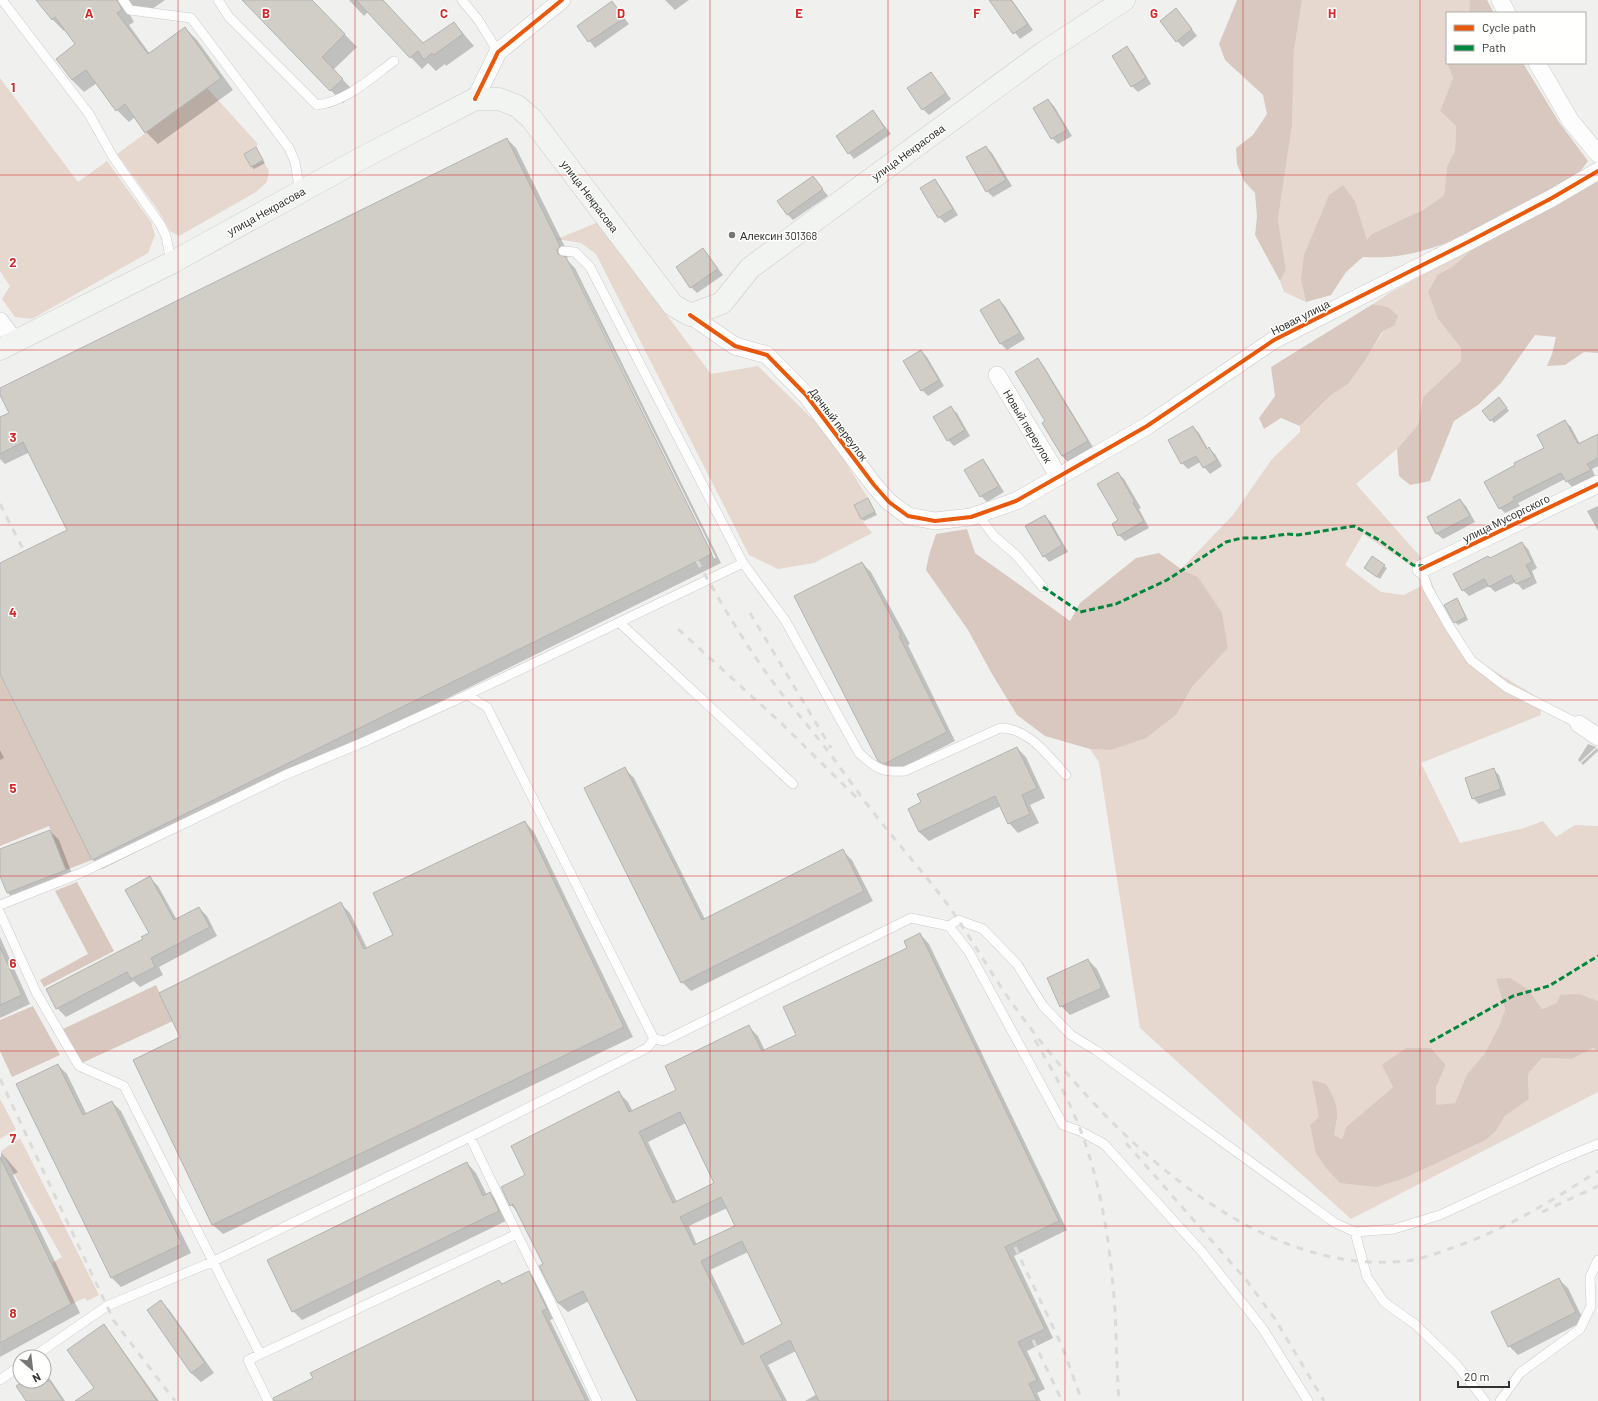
<svg xmlns="http://www.w3.org/2000/svg" width="1598" height="1401" font-family="Barlow,sans-serif">
  <style>
    .green { fill: #e6d7cf }
    .forest { fill: #d9c8c0 }
    .shadow { fill: #0003; fill-rule: evenodd }
    .building { fill: #d1cec8; stroke: #b3b3b2; fill-rule: evenodd }
    .lines { fill: none; stroke-linecap: round; stroke-linejoin: round }
    .service-casing { stroke: #cbcbca; stroke-width: 10 }
    .minor-casing { stroke: #cbcbca; stroke-width: 18 }
    .secondary-casing { stroke: #cbcbca; stroke-width: 23 }
    .service { stroke: #fdfdfd; stroke-width: 9 }
    .minor { stroke: #fdfdfd; stroke-width: 17 }
    .secondary { stroke: #f1f4f0; stroke-width: 22 }
    .rail { stroke: #dbdbda; stroke-width: 3; stroke-dasharray: 7 7; stroke-linecap: butt }
    .quiet { stroke: #00873e; stroke-width: 3; stroke-dasharray: 6 3; stroke-linecap: butt }
    .cycleway-casing { stroke: #fffffe; stroke-width: 6 }
    .cycleway { stroke: #e8590c; stroke-width: 4 }
    .grid { fill: none; stroke: #d62828; stroke-width: 1; stroke-opacity: 0.55 }
    .poi-dot { fill: #757574; stroke: #fffffe; stroke-width: 1.5 }
    .labels { text-anchor: middle; dominant-baseline: central; stroke-width: 3; stroke-linejoin: round; paint-order: stroke }
    .street-label { font-size: 11px; fill: #333332; stroke: #fffffe }
    .poi-label { font-size: 11px; fill: #333332; stroke: #fffffe; text-anchor: start }
    .grid-label { font-size: 13px; text-anchor: middle; font-weight: bold; fill: #d62828; stroke: #fffffe; stroke-width: 3; stroke-linejoin: round; paint-order: stroke }
  </style>
  <rect width="100%" height="100%" fill="#f0f0ef"/>
  <path class="green" d="M1302 0H1470L1469 13H1447V56L1445 58 1453 78 1440 111 1456 126 1455 151 1447 166 1444 195 1423 210 1367 241 1355 201 1343 186 1301 280 1306 302 1284 292 1280 281 1286 270 1278 219 1292 126 1294 51Z
    M0 78 78 182 107 161 151 222 155 235 148 253 32 319 15 317 2 299 10 286 0 271Z
    M207 88 258 144 256 147 244 154 250 166 263 161 269 171 267 182 256 192 179 236 170 231 158 210 117 154Z
    M601 221 657 302 711 374 758 366 827 433 868 498 854 505 861 519 872 533 814 563 778 569 749 555 596 254 581 243 557 239Z
    M1475 247 1452 267 1438 274V319L1461 348V361L1423 397 1418 425 1397 449 1356 484 1425 562 1415 568 1363 534 1345 565 1381 592 1404 595 1423 585 1427 571 1441 606 1476 660 1539 698 1541 715 1421 763 1460 843 1524 828 1543 821 1556 837 1575 825 1598 826V1001L1580 994 1542 1009 1529 990 1496 979 1505 1009 1499 1026 1485 1053 1467 1074 1455 1103 1436 1106V1087L1446 1065 1431 1048H1406L1393 1087 1346 1127 1342 1139 1334 1135 1337 1120 1319 1117 1377 1187 1403 1179 1486 1140 1496 1131 1505 1116 1529 1099 1528 1074 1542 1058 1572 1059 1593 1048 1598 1051V1092L1351 1219 1140 1028 1099 762 1090 749 1111 750 1177 714 1192 687 1228 648 1198 577 1181 569 1233 515 1272 459 1300 432V426L1330 396 1348 384 1365 361 1383 332 1394 326 1388 307 1373 304 1391 292Z
    M0 1099 16 1129 0 1139Z
    M20 1138 99 1295 87 1301 85 1298 71 1304 52 1263 62 1257 1 1151Z"/>
  <path class="forest" d="M1237 0H1302L1294 51 1292 126 1278 219 1286 270 1280 281 1255 235 1257 217 1255 193 1244 181 1237 164 1236 148 1253 135 1267 114 1263 95 1225 60 1219 44Z
    M1470 0H1487L1494 13H1469Z
    M1447 56V63H1523L1559 122 1588 161 1579 173C1525 203 1458 248 1397 256 1386 258 1374 257 1363 257L1346 272 1331 295 1306 302 1301 280 1304 255 1329 195 1343 185 1355 201 1367 240 1372 234 1423 210 1444 195 1447 166 1455 151 1456 126 1440 111 1453 78 1445 58Z
    M1598 180V353L1584 352 1565 365 1547 366 1552 354 1556 337 1535 335 1501 383 1478 405 1454 421 1430 481 1410 485 1399 476 1397 449 1418 425 1423 397 1461 361V348L1438 319 1428 292 1438 274 1452 267 1475 247Z
    M1373 304 1388 307 1398 316 1394 326 1382 332 1365 361 1348 384 1330 396 1300 426 1281 418 1264 429 1259 418 1275 396 1271 367Z
    M967 529 975 553 1070 621 1080 603 1136 558 1159 553 1181 569 1198 577 1222 613 1228 648 1192 687 1177 714 1146 738 1111 750 1090 749 1045 736 1017 715 992 674 968 630 926 570 929 555 936 534Z
    M0 675 92 860 66 870 49 826 0 846Z
    M77 882 114 951 44 987 40 980 88 954 55 891Z
    M1510 978 1529 990 1542 1009 1557 1003 1560 995 1580 994 1598 1001V1051L1593 1048 1572 1059 1542 1058 1528 1074 1529 1099 1505 1116 1496 1131 1486 1140 1403 1179 1377 1187 1340 1183 1326 1168 1316 1153 1310 1125 1319 1117 1312 1080 1326 1084C1339 1106 1339 1111 1334 1135L1342 1139 1346 1127 1393 1087 1382 1065 1406 1048H1431L1446 1065 1436 1087V1105L1455 1103 1467 1074 1485 1053 1499 1026 1505 1009 1496 979Z
    M156 985 173 1021 82 1063 63 1029Z
    M33 1006 60 1055 12 1077 0 1051V1020Z"/>
  <path class="shadow" d="M38 0H165L145 14 137 7H131L129 13 134 22 129 25 150 54 185 28 197 40 233 90 158 144 146 132 135 117 129 122 117 110 97 83 84 92 72 80 77 45 66 30 64 31 52 19Z
    M243 0H311L357 47 333 70 355 92 343 103Z
    M349 0H382L424 44 454 23 474 46 446 66 445 64 436 71 428 63 422 69 368 12 364 16Z
    M665 0H689L675 10Z
    M990 0H1012L1033 30 1020 39Z
    M612 3 629 24 595 48 578 26Z
    M1182 16 1197 36 1183 47 1177 41Z
    M1127 48 1133 54 1151 84 1138 92 1132 86Z
    M931 73 951 99 929 115 923 109Z
    M1048 100 1054 106 1072 136 1058 144 1052 138Z
    M873 111 891 134 854 159 849 153Z
    M507 139 516 148 569 255 566 259 575 268 721 563 102 869 93 860 0 672V564L68 530 30 452 5 464 0 459V418L10 413 0 389ZM568 264H570L716 558H714Z
    M986 147 992 153 1012 186 993 197 987 191Z
    M256 148 265 163 254 169 251 166Z
    M813 177 828 196 793 220 787 214Z
    M934 180 940 186 958 215 945 223 939 217Z
    M703 249 723 275 697 293 691 287Z
    M999 300 1005 306 1025 339 1007 350 1001 344 981 311Z
    M921 351 927 357 944 386 928 396 922 390Z
    M1037 359 1043 365 1093 447 1068 462 1062 456 1043 423 1046 422Z
    M1501 401 1509 411 1494 423 1483 411Z
    M951 408 957 413 970 436 954 446 948 440Z
    M1565 421 1571 427 1580 444 1598 439V466L1592 469 1595 476 1572 487 1565 479 1518 503 1520 506 1505 513 1500 508Z
    M1193 427 1199 433 1208 449 1215 454 1222 466 1210 474 1200 462 1188 469 1182 463Z
    M983 460 988 466 1004 492 987 502 981 496 966 470Z
    M1118 473 1124 479 1141 508 1139 509 1149 528 1125 541 1119 535Z
    M868 499 877 515 864 521 861 519Z
    M1460 500 1466 506 1475 522 1443 539 1437 534 1428 517Z
    M1598 506V531L1587 511Z
    M1045 516 1051 522 1068 552 1049 562 1044 556Z
    M1522 543 1528 549 1537 568 1532 571 1537 583 1523 590 1516 582 1495 592 1489 586 1469 596 1463 590 1490 559Z
    M862 563 871 572 910 644 908 645 955 741 894 772 879 760Z
    M1384 566 1387 568 1380 579 1368 570Z
    M1457 599 1468 620 1458 625 1455 622Z
    M1588 744 1596 747 1580 762 1578 760Z
    M1017 748 1026 757 1045 798 1030 805 1039 823 1018 833 1009 823 1001 806 929 841 919 832Z
    M1597 748 1598 751 1583 765 1581 763Z
    M0 750 4 758 0 760Z
    M625 769 634 778 705 919 843 851 852 860 873 901 691 991 682 982Z
    M1493 769 1499 775 1506 795 1479 804 1473 798Z
    M525 822 534 832 633 1037 223 1234 213 1225 134 1060 182 1038 341 904 350 913 367 948 394 935Z
    M50 831 59 840 74 879 17 902 8 893 0 873V850Z
    M150 878 158 886 177 920 199 908 207 916 217 936 159 967 163 975 140 987 134 981 66 1017 57 1008 47 990 144 940 150 934Z
    M920 934 929 944 1067 1230 1014 1256 1053 1338 1027 1351 1045 1389 1037 1393 1041 1401H805L817 1394 796 1351 768 1365 787 1401H637L589 1301 568 1312 558 1303 544 1264 519 1214 511 1205 526 1175 619 1093 628 1102 633 1112 677 1090 749 1027 758 1036 765 1051 798 1035 908 948ZM686 1123 715 1183 677 1202 648 1142ZM727 1208 736 1226 697 1245 689 1226ZM748 1252 783 1325 746 1345 710 1270Z
    M0 937 30 1004 0 1018Z
    M1088 960 1097 969 1110 997 1070 1015 1061 1006Z
    M58 1065 67 1074 87 1115 112 1102 121 1111 191 1253 121 1287 112 1278 17 1085Z
    M1 1152 18 1172 13 1175 80 1313 0 1357Z
    M467 1163 476 1173 487 1195 490 1193 499 1203 508 1220 302 1320 293 1311Z
    M528 1272 538 1281 555 1318 550 1320 590 1401H282L499 1281 503 1285Z
    M1558 1279 1568 1288 1584 1321 1518 1355 1509 1346Z
    M161 1301 170 1311 214 1373 201 1382 191 1373Z
    M103 1326 112 1335 159 1401H76L95 1388Z
    M44 1373 50 1379 65 1401H27L25 1381H44Z"/>
  <path class="building" d="M36 0H117L122 10 117 13 148 54 185 27 221 78 145 133 125 104 116 111 86 70 72 80 56 59 75 44 55 17 52 20Z
    M242 0H312L345 34 322 57 343 79 330 91Z
    M356 0H383L423 43 454 22 463 34 434 55 432 53 424 60 418 51 410 58Z
    M989 0H1011L1028 24 1013 34Z
    M612 1 624 18 588 42 577 26Z
    M1176 8 1192 29 1176 42 1160 21Z
    M1127 46 1146 78 1131 87 1112 56Z
    M931 72 946 93 922 110 907 88Z
    M1048 99 1067 130 1051 139 1033 108Z
    M873 110 885 128 848 154 836 136Z
    M507 138 560 246 557 250 558 254 566 257 712 554 92 860 0 674V563L67 530 23 442 0 454V417L9 413 0 395V388Z
    M986 146 1006 180 986 192 966 157Z
    M256 147 263 160 251 167 244 154Z
    M813 176 823 189 787 215 777 201Z
    M935 179 953 209 938 218 920 188Z
    M703 248 718 269 690 288 676 267Z
    M999 299 1020 333 1000 344 980 310Z
    M921 350 939 380 921 391 903 361Z
    M1038 358 1088 441 1062 456 1042 423 1045 421 1015 372Z
    M1499 397 1507 408 1490 421 1482 411Z
    M951 406 965 430 947 441 933 417Z
    M1565 420 1578 444 1598 434V458L1587 464 1591 470 1566 482 1561 473 1513 497 1515 500 1499 509 1484 482 1515 465 1514 463 1544 448 1537 435Z
    M1193 426 1207 449 1209 447 1217 460 1203 468 1196 456 1181 464 1168 440Z
    M983 459 999 486 980 497 964 470Z
    M1118 472 1135 502 1133 503 1144 521 1118 536 1112 524 1118 520 1097 484Z
    M868 498 875 512 861 519 854 505Z
    M1460 499 1470 516 1436 534 1427 517Z
    M1045 515 1062 545 1043 557 1025 526Z
    M1522 542 1532 562 1526 565 1532 577 1516 584 1511 575 1489 587 1484 579 1462 591 1453 574 1488 556 1490 558Z
    M1372 556 1385 565 1377 577 1364 568Z
    M862 562 901 635 899 636 947 732 884 764 878 761 794 596Z
    M1457 598 1466 617 1454 623 1444 605Z
    M1017 747 1037 788 1022 795 1030 814 1008 824 995 796 919 832 908 809 921 802 917 794Z
    M625 767 702 920 843 849 864 891 681 983 584 788Z
    M1494 768 1501 789 1472 799 1465 778Z
    M525 821 624 1027 212 1225 133 1060 180 1037 159 993 341 902 364 949 393 935 373 893Z
    M50 830 66 870 7 893 0 876V849Z
    M150 876 174 920 199 907 210 927 151 958 155 967 131 979 127 972 56 1009 46 989 143 939 141 937 149 933 125 890Z
    M920 933 1059 1221 1005 1247 1045 1329 1018 1342 1037 1380 1029 1384 1037 1401H819L790 1340 760 1356 783 1401H637L583 1291 558 1303 539 1266 543 1264 513 1204 510 1206 501 1187 525 1175 511 1146 619 1091 629 1112 676 1090 665 1066 749 1025 762 1051 796 1035 783 1007 907 948 904 941ZM680 1112 714 1183 673 1203 639 1132ZM721 1197 735 1226 694 1245 680 1217ZM742 1241 782 1324 742 1345 701 1261Z
    M0 947 22 995 0 1005Z
    M1088 959 1102 988 1060 1007 1047 978Z
    M58 1064 83 1115 112 1101 182 1244 111 1278 16 1084Z
    M0 1157 71 1304 0 1343Z
    M467 1162 483 1196 490 1192 499 1211 292 1312 267 1260Z
    M529 1271 547 1309 542 1311 586 1401H274L273 1398 313 1378 310 1373 499 1280 502 1284Z
    M1559 1278 1576 1312 1508 1347 1491 1312Z
    M161 1300 205 1363 191 1373 147 1310Z
    M104 1324 157 1401H75L94 1388 67 1350Z
    M24 1381H50L63 1401H26L16 1386Z"/>
  <g class="lines">
    <defs>
      <path id="service" d="M2 0 89 114 113 157 160 224 166 236 171 262
        M123 0 130 10 191 18 289 148 295 162 300 192
        M218 0 229 17 317 105C346 102 371 78 394 61
        M462 0 479 21 498 52
        M563 251 575 252 590 267 743 563 785 620 859 753C875 768 882 773 905 771L1000 728C1029 728 1047 755 1066 775
        M978 515 994 536 1016 555 1043 587
        M1421 569 1428 589 1449 626 1471 660 1506 687 1579 724
        M620 623 793 784
        M467 695 743 563
        M0 905 81 873 285 775 359 744 467 695 487 707 654 1039 664 1041 911 918 949 926 969 952 1063 1125 1080 1131 1104 1144 1203 1253 1263 1329 1308 1401
        M0 913 36 992 79 1066 124 1086 260 1354
        M949 926 958 920 983 929 1017 964 1043 1006 1071 1035 1097 1051 1335 1223 1355 1232 1394 1229 1440 1215 1561 1159 1598 1144
        M1355 1232 1367 1277 1384 1302 1416 1325 1456 1364 1485 1401
        M517 1234 550 1301 597 1401
        M33 1357 107 1306 214 1261 470 1137
        M0 1380 20 1366
        M268 1401 248 1360 517 1234 470 1137 647 1048 654 1039
        M1500 1401 1520 1373 1580 1329 1591 1306 1590 1277 1598 1260"/>
      <path id="minor" d="M1500 0 1507 13
        M1537 63 1570 120 1598 154
        M475 99 498 52 562 0
        M690 315 735 346 767 355 806 395 874 485 889 502 908 516 935 521 971 517 1016 501 1147 426 1274 340 1470 241 1552 198 1598 171
        M0 321 15 341
        M997 375 1059 477
        M1421 569 1598 484
        M1579 724 1598 737"/>
      <path id="secondary" d="M0 349 171 263 362 158 475 99H499L517 106 531 118 673 305 690 315 722 303 750 268 1043 53 1124 0"/>
    </defs>
    <use href="#service" class="service-casing"/>
    <use href="#minor" class="minor-casing"/>
    <use href="#secondary" class="secondary-casing"/>
    <use href="#service" class="service"/>
    <use href="#minor" class="minor"/>
    <use href="#secondary" class="secondary"/>
    <path class="rail" d="M0 504 23 549
      M697 561C720 601 743 641 770 678 786 700 804 721 821 742 839 765 855 789 873 812 898 844 924 873 948 905 972 939 992 976 1017 1010 1101 1126 1250 1278 1406 1261 1421 1259 1435 1254 1449 1249 1503 1231 1550 1202 1598 1171
      M750 613 831 748
      M678 629 780 722 860 801
      M1035 1040C1056 1076 1076 1112 1088 1152 1102 1195 1109 1241 1113 1286 1117 1324 1116 1363 1119 1401
      M0 1079 114 1321 175 1401
      M1126 1143 1247 1281 1275 1319 1324 1401
      M1542 1212 1598 1186
      M1015 1247 1062 1346 1082 1401
      M1033 1340 1062 1401"/>
    <path class="quiet" d="M1043 587 1080 612 1116 604 1167 580 1226 542 1242 538H1261L1287 534 1298 535 1354 526 1379 540 1413 565 1426 566
      M1430 1042 1513 996 1549 986 1598 956"/>
    <defs>
      <path id="cycleway" d="M475 99 498 52 562 0
        M690 315 735 346 767 355 806 395 874 485 889 502 908 516 935 521 971 517 1016 501 1147 426 1274 340 1470 241 1552 198 1598 171
        M1421 569 1598 484"/>
    </defs>
    <use href="#cycleway" class="cycleway-casing"/>
    <use href="#cycleway" class="cycleway"/>
  </g>
  <path class="grid" d="M178 0V1401M355 0V1401M533 0V1401M710 0V1401M888 0V1401M1065 0V1401M1243 0V1401M1420 0V1401M0 175H1598M0 350H1598M0 525H1598M0 700H1598M0 876H1598M0 1051H1598M0 1226H1598"/>
  <circle class="poi-dot" cx="732" cy="235" r="4"/>
  <g class="labels">
    <g class="street-label">
      <text transform="translate(908 152) rotate(-36)">улица Некрасова</text>
      <text transform="translate(590 196) rotate(53)">улица Некрасова</text>
      <text transform="translate(266 211) rotate(-29)">улица Некрасова</text>
      <text transform="translate(1300 317) rotate(-27)">Новая улица</text>
      <text transform="translate(839 424) rotate(53)">Дачный переулок</text>
      <text transform="translate(1028 426) rotate(59)">Новый переулок</text>
      <text transform="translate(1506 518) rotate(-26)">улица Мусоргского</text>
    </g>
    <g class="poi-label">
      <text x="740" y="235">Алексин 301368</text>
    </g>
  </g>
  <g class="grid-label">
    <text x="89" y="18">A</text>
    <text x="266" y="18">B</text>
    <text x="444" y="18">C</text>
    <text x="621" y="18">D</text>
    <text x="799" y="18">E</text>
    <text x="977" y="18">F</text>
    <text x="1154" y="18">G</text>
    <text x="1332" y="18">H</text>
    <text x="13" y="92">1</text>
    <text x="13" y="267">2</text>
    <text x="13" y="442">3</text>
    <text x="13" y="617">4</text>
    <text x="13" y="793">5</text>
    <text x="13" y="968">6</text>
    <text x="13" y="1143">7</text>
    <text x="13" y="1318">8</text>
  </g>
  <rect x="1446" y="12" width="140" height="52" fill="#fffffe" stroke="#adadac"/>
  <rect x="1454" y="25" width="20" height="6" fill="#e8590c" stroke="#adadac"/>
  <text x="1482" y="32" font-size="12" fill="#333332">Cycle path</text>
  <rect x="1454" y="45" width="20" height="6" fill="#00873e" stroke="#adadac"/>
  <text x="1482" y="52" font-size="12" fill="#333332">Path</text>
  <g transform="translate(32 1369) rotate(152)"><circle r="19" fill="#fffffe" stroke="#adadac"/>
  <path d="M0-3L7 15L0 10L-7 15Z" fill="#757574"/>
  <text y="-6" font-size="11" font-weight="bold" text-anchor="middle" fill="#333332">N</text>
  </g>
  <path d="M1458 1381v6h51v-6" fill="none" stroke="#333332" stroke-width="2"/>
  <text x="1464" y="1381" font-size="12" fill="#333332" stroke="#fffffe" stroke-width="3" paint-order="stroke">20 m</text>
</svg>
